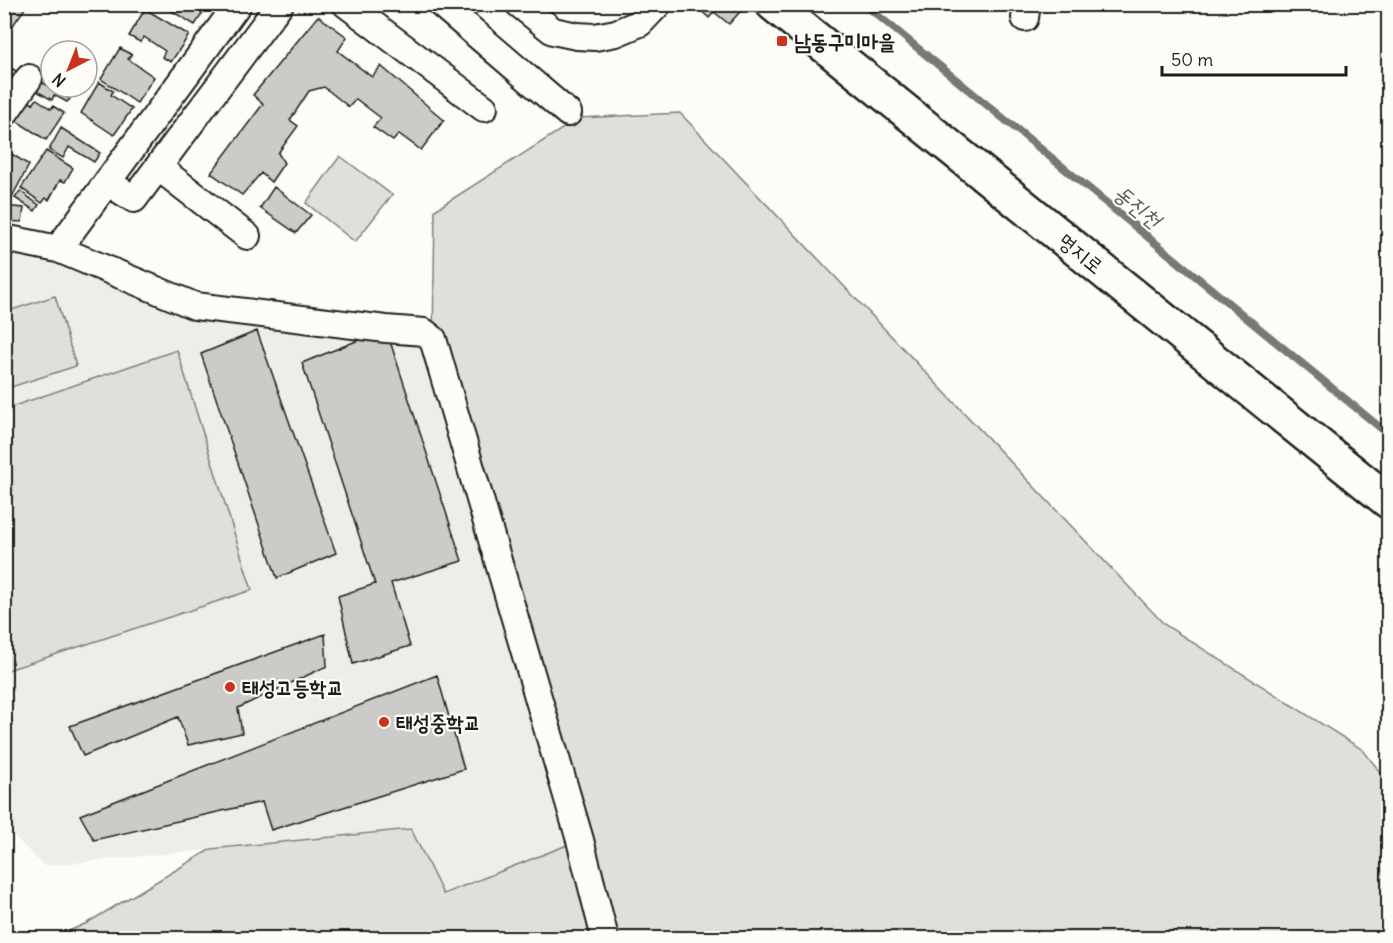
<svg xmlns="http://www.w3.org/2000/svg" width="1393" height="943" font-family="Delius,'Poor Story',sans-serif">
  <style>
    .built { fill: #eeede9 }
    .green { fill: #e0dfdb; stroke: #7e7e7c; stroke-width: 1.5 }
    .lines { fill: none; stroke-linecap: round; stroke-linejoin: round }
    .stream { stroke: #797876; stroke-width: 8 }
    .building { fill: #cccbc8; stroke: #1c1c1c; stroke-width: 1.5 }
    .street-casing { stroke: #1c1c1c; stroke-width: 30 }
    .secondary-casing { stroke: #1c1c1c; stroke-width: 38 }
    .street { stroke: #fdfcf7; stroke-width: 26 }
    .secondary { stroke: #fdfcf7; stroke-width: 33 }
    .poi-dot { fill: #c8321e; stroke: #fdfcf7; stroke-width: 2 }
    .labels { text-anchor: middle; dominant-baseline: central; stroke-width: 4.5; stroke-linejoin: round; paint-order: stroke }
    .poi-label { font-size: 21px; font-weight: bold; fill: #1c1c1c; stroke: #fdfcf7; text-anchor: start }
    .street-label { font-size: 21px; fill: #1c1c1c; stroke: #fdfcf7 }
    .water-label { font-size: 22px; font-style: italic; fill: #5a5a58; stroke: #fdfcf7 }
  </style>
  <rect width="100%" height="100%" fill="#fdfcf7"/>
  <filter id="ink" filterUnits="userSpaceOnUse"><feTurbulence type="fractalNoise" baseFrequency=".0167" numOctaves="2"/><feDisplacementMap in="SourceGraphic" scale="12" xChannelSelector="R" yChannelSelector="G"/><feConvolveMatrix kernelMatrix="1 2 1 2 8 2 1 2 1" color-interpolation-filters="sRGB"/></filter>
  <g filter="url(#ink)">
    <path class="built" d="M4 238 195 306 433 339 580 840 443 895 411 829 44 866 5 827Z"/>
    <path class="green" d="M680 113 1165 625 1363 750 1388 782V938H53L87 923 211 849 411 829 443 894 580 840 433 339 435 210 579 118Z
      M340 156 392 195 355 242 306 203Z
      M55 296 76 366 5 389V312Z
      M177 350 252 590 5 671V409Z"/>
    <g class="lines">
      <path class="stream" d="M864 4 1388 434"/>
    </g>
    <path class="building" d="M4 4H28L4 38Z
      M160 4H203L207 6 195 25Z
      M699 4H747L729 24 714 12 709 18 697 7Z
      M145 9 189 35 171 62 162 57 165 51 144 37 140 42 129 36Z
      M318 16 347 37 338 51 372 77 381 66 444 120 421 150 399 134 393 141 373 127 381 118 356 99 349 107 324 87 309 91 290 120 298 126 278 153 284 163 271 182 261 173 242 195 211 173 263 104 253 95Z
      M120 48 132 55 128 59 154 77 137 103 101 79Z
      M4 64 18 72 4 94Z
      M35 78 70 99 67 102 54 95 52 100 30 87Z
      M99 82 113 91 111 95 132 109 114 135 81 113Z
      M37 99 51 109 53 106 64 113 46 140 15 120 28 101 33 104Z
      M61 128 100 153 94 162 69 147 63 158 49 150Z
      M4 149 29 165 12 197 4 192Z
      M46 151 73 168 65 182 60 180 49 200 46 198 42 203 21 188Z
      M274 187 311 215 296 233 260 208Z
      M20 191 39 205 35 211 15 198Z
      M4 206 24 208 22 222 4 221Z
      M386 329 462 561 391 583 410 646 353 664 338 596 375 584 302 363Z
      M257 331 336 553 277 578 201 354Z
      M325 634 327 666 238 708 242 733 188 745 178 717 83 756 70 726Z
      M437 675 464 769 271 830 262 802 94 840 80 815Z"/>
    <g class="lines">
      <defs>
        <path id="street" d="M346 4 484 108
          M441 4 568 113
          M519 4 553 31 577 36 595 37 616 33 640 23 658 4
          M1025 18 1027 4
          M4 114 29 78
          M158 167 247 236
          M107 182 134 199 280 4
          M4 238 58 249 238 4
          M58 249 195 306 386 329 424 332 433 339 580 840 605 938"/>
        <path id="secondary" d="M773 4 1388 501"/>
      </defs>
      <use href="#street" class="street-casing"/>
      <use href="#secondary" class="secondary-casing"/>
      <use href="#street" class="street"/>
      <use href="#secondary" class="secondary"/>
    </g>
  </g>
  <g class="poi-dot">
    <rect x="776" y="35" width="12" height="12" rx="3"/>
    <circle cx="230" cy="687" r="6"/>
    <circle cx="384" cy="722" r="6"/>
  </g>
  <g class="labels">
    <g class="poi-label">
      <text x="794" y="41">남동구미마을</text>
      <text x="242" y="687">태성고등학교</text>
      <text x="396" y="722">태성중학교</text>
    </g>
    <g class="street-label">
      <text transform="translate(1081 253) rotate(39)">명지로</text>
    </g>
    <g class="water-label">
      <text transform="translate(1138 206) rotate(39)">동진천</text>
    </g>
  </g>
  <rect width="1393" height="943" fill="none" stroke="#fdfcf7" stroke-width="24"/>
  <rect x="12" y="12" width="1369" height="919" fill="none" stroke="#1c1c1c" stroke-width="2" filter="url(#ink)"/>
  <g transform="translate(69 69) rotate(222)"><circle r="28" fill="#fdfcf7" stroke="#a3a29f" stroke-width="1.5"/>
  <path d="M0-4.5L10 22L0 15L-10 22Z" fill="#c8321e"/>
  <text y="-9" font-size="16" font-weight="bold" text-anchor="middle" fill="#1c1c1c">N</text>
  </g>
  <path d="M1162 66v9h184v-9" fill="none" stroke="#1c1c1c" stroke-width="3"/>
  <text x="1171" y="66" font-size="18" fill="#1c1c1c" stroke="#fdfcf7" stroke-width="4.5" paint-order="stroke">50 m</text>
</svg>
